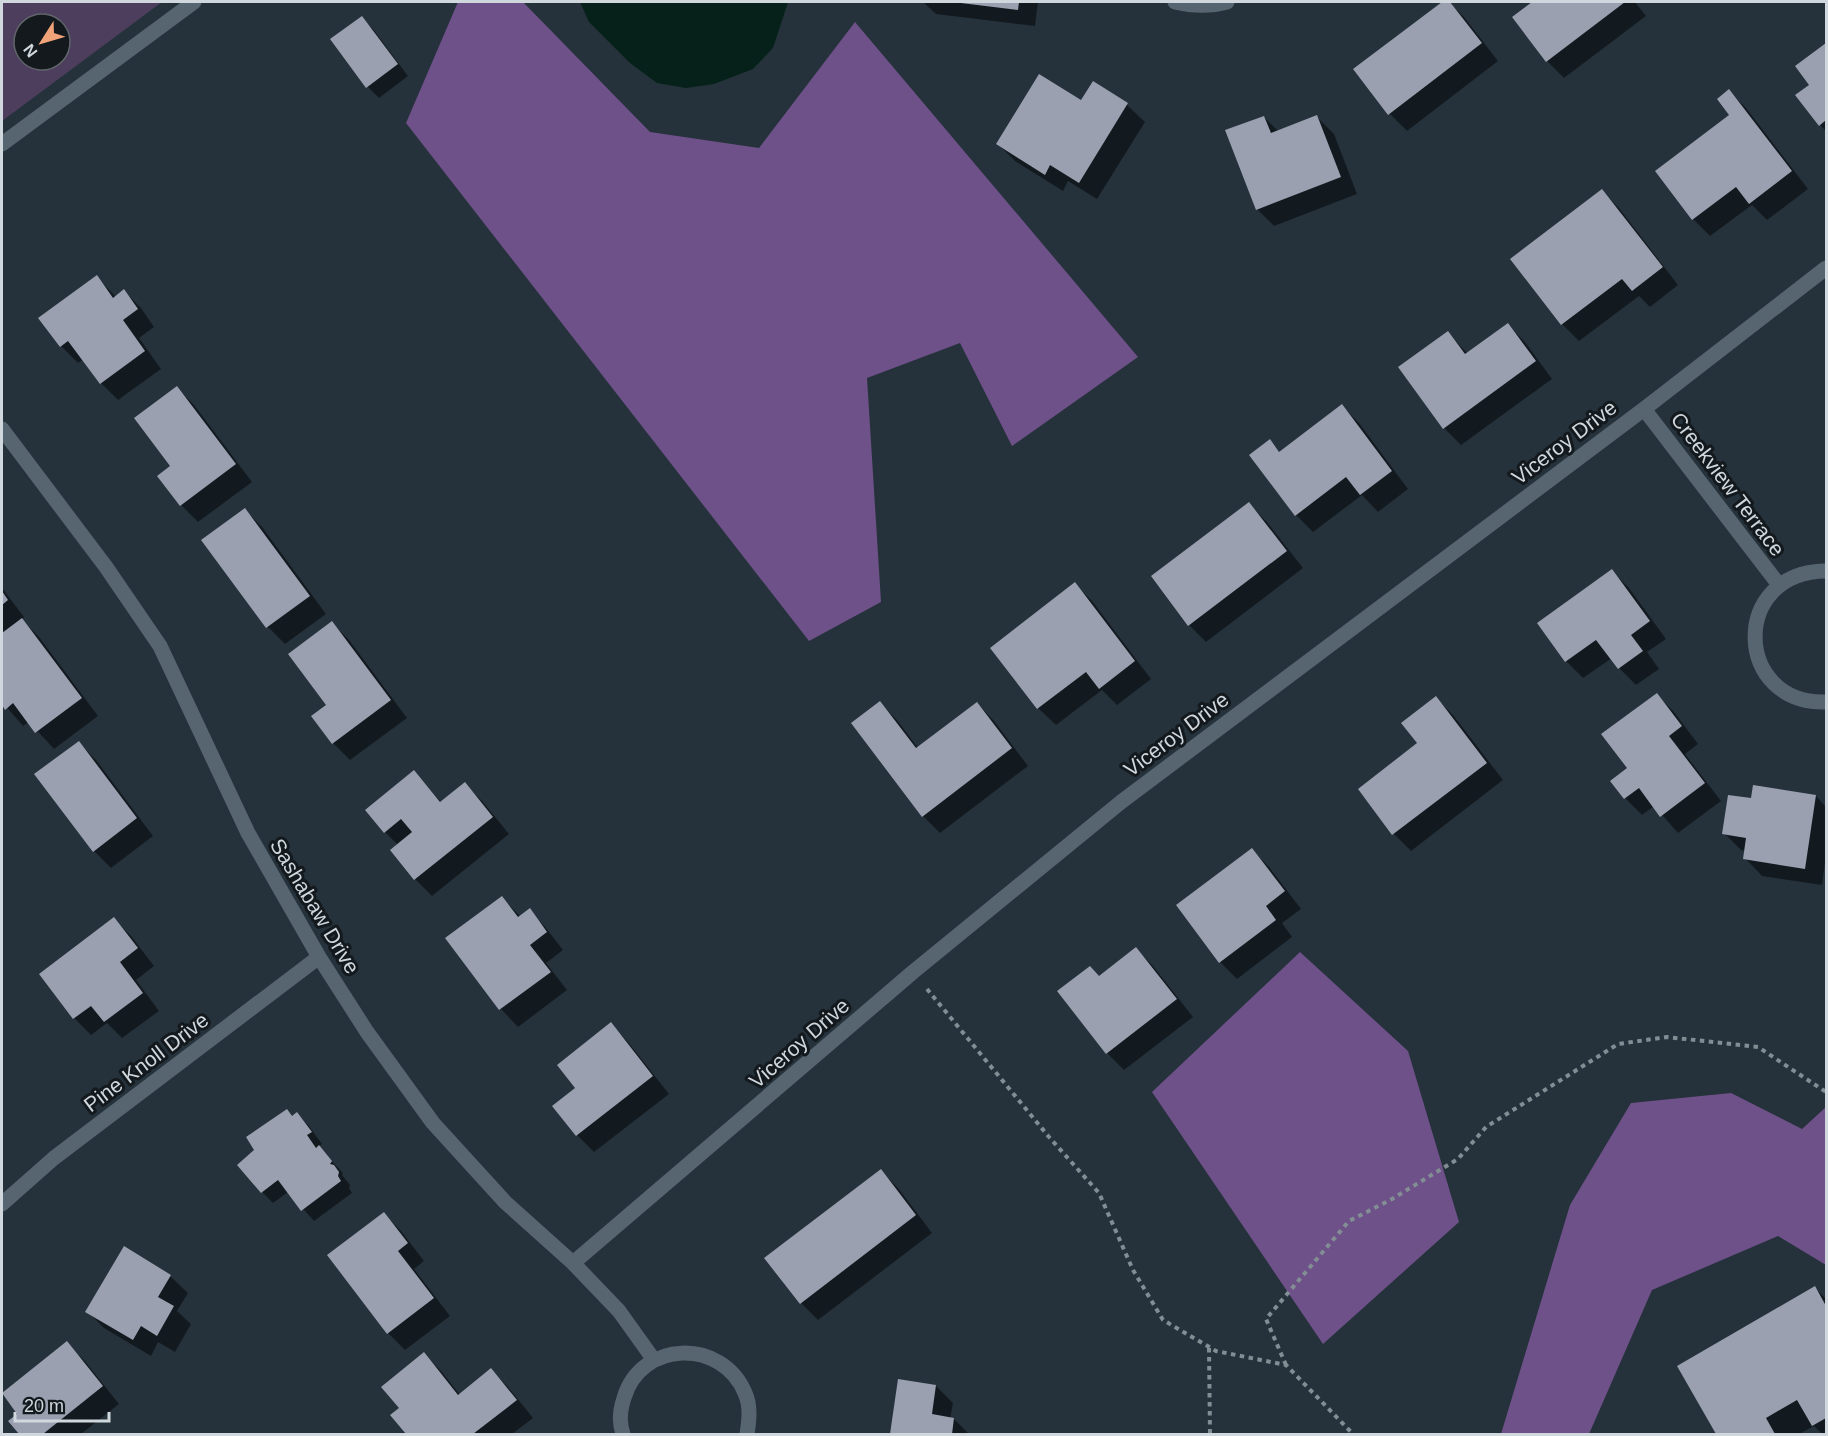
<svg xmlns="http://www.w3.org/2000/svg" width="1828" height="1436" font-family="Helvetica,sans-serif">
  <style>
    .green { fill: #4d3e5d; fill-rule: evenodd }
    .forest { fill: #6e5188 }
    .water { fill: #062119 }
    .shadow { fill: #0007 }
    .building { fill: #9ba0b0 }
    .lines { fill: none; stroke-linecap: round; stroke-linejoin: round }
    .path { stroke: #828d94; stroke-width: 4; stroke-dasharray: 4.5 4.5; stroke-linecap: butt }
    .street { stroke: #56656f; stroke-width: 15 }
    .secondary { stroke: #56656f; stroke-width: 15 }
    .labels { text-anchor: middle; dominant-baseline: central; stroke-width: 6; stroke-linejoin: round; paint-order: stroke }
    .street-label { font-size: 21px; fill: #d0d8de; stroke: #13191d }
  </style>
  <rect width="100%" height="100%" fill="#25323b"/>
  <path class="green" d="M2 2H162L2 121ZM24 24H60V60H24Z"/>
  <path class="forest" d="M458 2H523L650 132 759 148 855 22 1138 357 1012 446 960 343 867 378 881 602 809 641 406 123Z
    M1300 952 1408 1051 1459 1222 1323 1344 1152 1092Z
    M1731 1093 1802 1129 1826 1107V1265L1778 1236 1652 1290 1589 1434H1501L1570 1205 1631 1103Z"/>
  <path class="water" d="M580 2H788L773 48 753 69 714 84 686 88 657 83 630 63 589 22Z"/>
  <path class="shadow" d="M923 2H1038L1035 26 936 14Z
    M1444 2H1448L1464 17 1498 61 1407 131 1390 114 1355 69Z
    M1535 2H1635L1646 16 1564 78 1547 61 1514 17Z
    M361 18 373 29 408 76 379 98 368 87 332 40Z
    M1826 45V131L1820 125 1811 85 1798 67Z
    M1093 83 1127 105 1145 122 1097 199 1068 181 1063 191 1015 161 998 144 1081 102Z
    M1729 91 1746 108 1808 189 1767 220 1752 205 1710 236 1693 219 1657 171 1731 115Z
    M1264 117 1278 131 1317 117 1334 134 1357 194 1274 226 1257 209Z
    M1602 191 1619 208 1678 285 1650 307 1639 296 1579 341 1562 324Z
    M97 277 116 297 124 291 141 308 154 327 139 338 161 369 118 400 101 383 84 359 78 363 61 346 40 318Z
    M1508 325 1525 342 1552 379 1461 445 1444 428 1448 333 1468 354Z
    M177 388 194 405 252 482 198 522 181 505 172 466Z
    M1342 406 1359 423 1408 489 1378 512 1362 495 1313 532 1296 515 1269 441 1280 453Z
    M1249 504 1266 521 1303 568 1206 642 1189 625Z
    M245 510 262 527 326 614 285 644 268 627Z
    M1612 571 1629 588 1666 639 1647 652 1659 669 1636 685 1619 668 1612 658 1583 678 1566 661 1539 624Z
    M1075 584 1092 601 1151 679 1117 705 1102 690 1056 725 1038 708 992 648Z
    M2 588 24 617 22 620 39 637 98 716 54 749 29 722 23 726 2 702V670L4 669 2 666Z
    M332 623 349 640 407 718 350 760 333 743 328 705Z
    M1657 695 1674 712 1698 744 1685 754 1721 801 1678 833 1654 806 1642 815 1625 798 1612 781 1629 769Z
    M1436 698 1453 715 1503 780 1411 851 1394 834Z
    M880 703 897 720 918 748 977 703 994 721 1028 766 940 833 923 816Z
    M79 743 96 760 153 836 111 868 94 851Z
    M414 772 442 803 465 784 482 801 509 834 432 896 415 879 398 845 385 832Z
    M1816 796 1826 807V855L1822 885 1762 876 1745 858 1746 851 1741 850 1724 833 1752 800Z
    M1252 850 1269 867 1301 909 1282 923 1292 937 1237 979 1220 962Z
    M502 898 521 917 529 910 546 928 563 950 546 963 567 990 518 1027 501 1009 447 938Z
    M114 919 131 936 154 966 136 980 159 1011 122 1038 107 1023 91 1035 74 1018 41 974Z
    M1136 949 1153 966 1193 1017 1124 1070 1107 1053 1100 977Z
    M611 1024 628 1042 669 1094 594 1152 577 1135 554 1106 577 1088Z
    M297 1114 308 1125 322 1144 318 1147 343 1173 342 1175 350 1185 349 1188 352 1193 314 1221 288 1192 273 1203 262 1192 293 1118Z
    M881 1171 898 1188 932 1233 818 1320 801 1303Z
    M384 1214 401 1231 424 1261 414 1269 450 1316 405 1350 388 1333Z
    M124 1249 170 1276 188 1293 177 1311 191 1324 175 1352 158 1342 151 1356 104 1328 87 1311Z
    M1814 1287 1826 1299V1434H1822L1814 1426 1799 1434H1718L1679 1366Z
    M66 1343 84 1360 119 1404 81 1434H21L10 1421 19 1414Z
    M424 1354 441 1371 460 1395 491 1370 508 1387 533 1418 512 1434H408L393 1415 401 1408Z
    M900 1380 936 1386 953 1403 950 1419H954L969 1434H891Z"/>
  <path class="building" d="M961 2H1019L1018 10 961 3Z
    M1442 2H1450L1482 43 1388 115 1353 69Z
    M1532 2H1625L1546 62 1512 17Z
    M362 16 398 64 366 88 330 39Z
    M1826 43V120L1819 126 1795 95 1809 85 1795 66Z
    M1039 74 1081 100 1093 81 1128 103 1079 183 1050 165 1045 175 996 144Z
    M1729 89 1792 171 1749 204 1736 187 1692 220 1655 171 1729 115 1717 99Z
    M1317 115 1341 177 1256 210 1225 130 1264 116 1271 133Z
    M1602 189 1663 267 1632 291 1622 279 1561 325 1510 259Z
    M97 275 113 298 124 289 138 309 123 320 145 351 100 384 68 341 60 347 38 318Z
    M1508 323 1536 361 1443 429 1398 367 1448 331 1465 354Z
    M177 386 236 464 180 506 157 476 170 466 134 418Z
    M1342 404 1392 471 1360 495 1346 477 1295 516 1249 455 1270 439 1279 452Z
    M1249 502 1287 551 1188 626 1151 576Z
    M245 508 310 596 266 628 201 540Z
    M1612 569 1650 621 1631 635 1643 651 1618 669 1596 640 1565 662 1537 623Z
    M1075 582 1135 661 1099 689 1086 672 1037 709 990 648Z
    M2 591 8 600 2 605Z
    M22 618 82 698 35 733 13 703 5 710 2 705V633Z
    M332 621 391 700 332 744 311 716 326 705 288 654Z
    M1657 693 1682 726 1669 736 1705 783 1660 817 1639 788 1624 799 1610 781 1627 768 1601 734Z
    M1436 696 1487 763 1392 835 1358 789 1417 743 1401 723Z
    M880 701 916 748 977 702 1012 748 922 817 851 723Z
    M79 741 137 818 93 852 34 774Z
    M414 770 440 802 465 782 493 817 414 880 390 850 412 832 401 819 384 833 365 810Z
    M1753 785 1816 795 1805 869 1743 859 1746 838 1722 834 1728 795 1751 798Z
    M1252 848 1285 891 1266 906 1276 920 1219 963 1176 905Z
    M502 896 518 917 530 908 547 932 530 945 551 972 499 1010 445 938Z
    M114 917 138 948 120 962 143 993 104 1022 91 1006 73 1019 39 974Z
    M1136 947 1177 999 1106 1054 1057 991 1090 966 1099 976Z
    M611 1022 653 1076 576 1136 552 1106 575 1088 557 1065Z
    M287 1109 292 1116 297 1112 312 1132 307 1135 316 1148 319 1145 332 1161 330 1164 334 1165 339 1172 338 1176 341 1181 301 1211 278 1180 261 1193 237 1165 254 1150 246 1137Z
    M881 1169 916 1215 800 1304 764 1258Z
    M384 1212 408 1243 398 1251 434 1298 387 1334 327 1255Z
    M124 1246 171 1275 158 1297 174 1306 157 1336 141 1326 133 1340 85 1312Z
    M1815 1286 1826 1306V1418L1812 1426 1797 1400 1766 1418 1775 1434H1716L1677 1366Z
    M67 1341 103 1386 43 1434H19L8 1421 17 1414 2 1393Z
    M424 1352 458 1395 491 1368 517 1400 473 1434H406L390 1415 399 1408 381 1387Z
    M898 1379 936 1385 932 1414 954 1418 952 1434H890Z"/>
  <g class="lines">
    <path class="path" d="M927 989 1049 1137 1099 1193 1133 1270 1163 1320 1216 1351 1286 1365 1353 1434
      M1209 1348 1210 1434
      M1286 1365 1266 1319 1349 1221 1392 1199 1458 1159 1486 1127 1618 1044 1667 1037 1758 1047 1826 1092"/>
    <path class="street" d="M1175 2C1192 6 1209 7 1227 2
      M1644 409 1779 585
      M2 429 106 567 160 646 248 833 319 957 367 1032 433 1123 505 1202 573 1263 619 1311 654 1360
      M1826 571C1729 572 1734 705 1826 702
      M2 1204 54 1158 319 957
      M573 1263 913 972 1121 802 1644 409 1826 268
      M623 1434C619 1423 620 1410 624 1398 641 1340 722 1338 745 1393 751 1406 749 1421 747 1434"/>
    <path class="secondary" d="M2 144 194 2"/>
  </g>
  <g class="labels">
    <g class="street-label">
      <text transform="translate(1564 442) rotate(-37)">Viceroy Drive</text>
      <text transform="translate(1728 484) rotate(53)">Creekview Terrace</text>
      <text transform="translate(1176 734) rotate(-37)">Viceroy Drive</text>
      <text transform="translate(315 906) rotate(59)">Sashabaw Drive</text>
      <text transform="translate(799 1043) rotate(-41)">Viceroy Drive</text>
      <text transform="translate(146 1062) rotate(-37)">Pine Knoll Drive</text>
    </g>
  </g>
  <rect width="1828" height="1436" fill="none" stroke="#d0d8de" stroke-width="6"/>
  <g transform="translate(42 42) rotate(233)"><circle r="28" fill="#13191d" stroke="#5f656a" stroke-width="1.5"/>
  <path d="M0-4.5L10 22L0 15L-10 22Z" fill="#f0a279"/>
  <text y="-9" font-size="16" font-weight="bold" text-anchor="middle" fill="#d0d8de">N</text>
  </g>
  <path d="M15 1412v9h94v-9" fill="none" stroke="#d0d8de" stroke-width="3"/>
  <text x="24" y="1412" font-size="18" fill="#d0d8de" stroke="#13191d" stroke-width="4.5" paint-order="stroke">20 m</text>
</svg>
